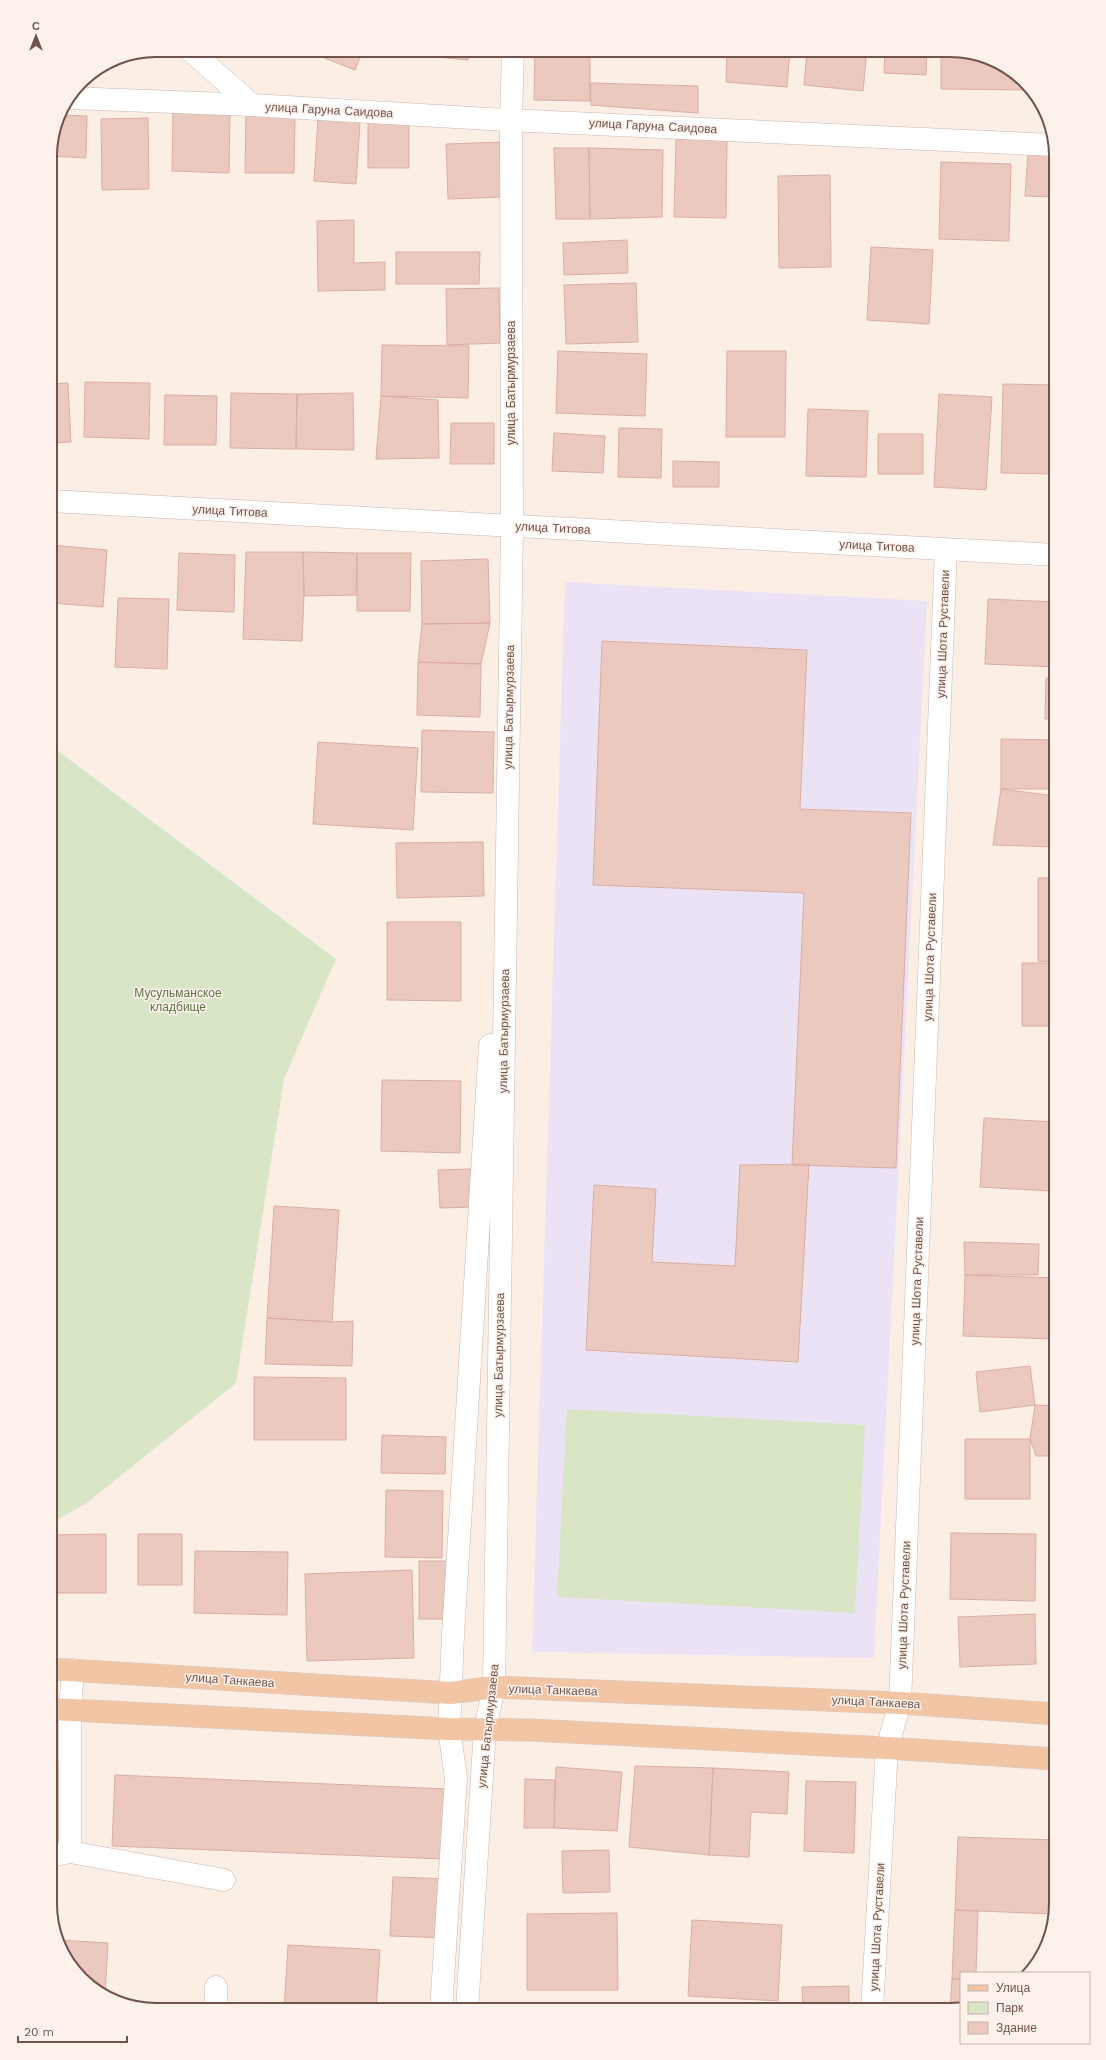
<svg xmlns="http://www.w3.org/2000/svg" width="1106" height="2060" font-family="'Work Sans',sans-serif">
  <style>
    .education { fill: #ebe2f6 }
    .green { fill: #d9e6c5 }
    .building { fill: #ecc9bf; stroke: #ddada2 }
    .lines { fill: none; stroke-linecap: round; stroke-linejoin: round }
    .minor-casing { stroke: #ccb7b0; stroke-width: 23 }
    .major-casing { stroke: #d4cbca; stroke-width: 23 }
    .minor { stroke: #fff; stroke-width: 22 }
    .major { stroke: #f2c6a4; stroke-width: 22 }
    .labels { text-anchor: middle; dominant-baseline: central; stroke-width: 3; stroke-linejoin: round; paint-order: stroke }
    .street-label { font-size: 12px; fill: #70534d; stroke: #fdf2eb }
    .park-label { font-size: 12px; fill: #5d7546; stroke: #fdf2eb }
    .rim { fill: none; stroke: #70534d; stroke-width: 2 }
  </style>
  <rect width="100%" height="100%" fill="#faeee5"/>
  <path class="education" d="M565 582 927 601 874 1658 532 1652Z"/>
  <path class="green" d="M50 745 336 959 284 1079 236 1383 88 1502 50 1524Z
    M567 1409 865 1425 855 1613 557 1597Z"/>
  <path class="building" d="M304 50H363L355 70Z
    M427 50H469L468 60 426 56Z
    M535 50H590V101L534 100Z
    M727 50H790L787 87 726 82Z
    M807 50H867L863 91 804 85Z
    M885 50H927L926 75 884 73Z
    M941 50H957L1014 72 1026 90 941 89Z
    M590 83 698 86V113L591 105Z
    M173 113 230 114 229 173 172 171Z
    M246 114 295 116 294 173H245Z
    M59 115 87 116 86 158 50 156Z
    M368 116H409V168H368Z
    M148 118 149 189 102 190 101 119Z
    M318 119 360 122 356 184 314 181Z
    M676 139 727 140 726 218 674 217Z
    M502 142 503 197 448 199 446 144Z
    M554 148H589L590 219H556Z
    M589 148 663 150 662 217 590 219Z
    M1028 154 1056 155V197L1025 196Z
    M941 162 1011 164 1009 241 939 239Z
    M830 175 831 267 779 268 778 176Z
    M354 220V263L385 262V290L318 291 317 221Z
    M627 240 628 273 564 275 563 243Z
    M871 247 933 250 929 324 867 320Z
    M396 252H480L479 284H396Z
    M636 283 638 342 566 344 564 285Z
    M499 288 500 343 447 345 446 289Z
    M382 345 469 346 468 398 381 396Z
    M558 351 647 354 645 416 556 413Z
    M727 351H786L785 437H726Z
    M85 382 150 383 149 439 84 437Z
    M68 383 71 442 50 443V384Z
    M1003 384 1056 385V474L1001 473Z
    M231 393 297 394 296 449 230 448Z
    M353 393 354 450 296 449 297 394Z
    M939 394 992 397 986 490 934 487Z
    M165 395 217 396 216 445H164Z
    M381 396 438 400 439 458 376 459Z
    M808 409 868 411 866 477 806 476Z
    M451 423H494V464H450Z
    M619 428 662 429 661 478 618 477Z
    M554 433 605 436 603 473 552 471Z
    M878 434H923V474H878Z
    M673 461 719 462V487H673Z
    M50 545 107 550 103 607 50 603Z
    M246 552H303L304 596 302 641 243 639Z
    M303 552 357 553 356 595 304 596Z
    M179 553 235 555 234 612 177 610Z
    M357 553H411L410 611H357Z
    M488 559 490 623 422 624 421 561Z
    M118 598 169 599 167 669 115 667Z
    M988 599 1056 602V667L985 664Z
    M490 623 481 664 418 662 422 624Z
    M602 641 807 650 800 809 911 813 896 1168 792 1165 804 893 593 885Z
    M418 662 481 664 480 717 417 715Z
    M1046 678 1056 679V719H1045Z
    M422 730 494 732 493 793 421 792Z
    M1001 739 1056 740V789H1001Z
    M318 742 418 748 413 830 313 824Z
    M1001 789 1056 796V847L993 845Z
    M483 842 484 896 397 898 396 843Z
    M1038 878H1056V962L1038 961Z
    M387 922H461V1001L387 1000Z
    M1022 963H1056V1026H1022Z
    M1049 1060H1056V1107H1049Z
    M382 1080 461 1081 460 1153 381 1151Z
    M984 1118 1054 1122 1050 1191 980 1187Z
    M809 1164 798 1362 586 1350 594 1185 656 1189 652 1262 735 1266 740 1165Z
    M471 1169 473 1207 440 1208 438 1170Z
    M274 1206 339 1210 332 1322 267 1318Z
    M964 1242 1039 1244 1038 1275H965Z
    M965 1275 1056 1278 1054 1339 963 1336Z
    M267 1318 332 1322 353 1321 352 1366 265 1364Z
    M1049 1348H1056V1395H1050Z
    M1030 1366 1035 1405 980 1412 976 1372Z
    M254 1377 346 1378V1440H254Z
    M1035 1405 1056 1406V1456H1036L1030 1439Z
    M382 1435 446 1437 445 1474 381 1473Z
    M965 1439H1030V1499H965Z
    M386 1490 443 1491 442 1558 385 1557Z
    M951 1533 1036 1534 1035 1601 950 1599Z
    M106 1534V1593H50V1535Z
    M138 1534H182V1585H138Z
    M195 1551 288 1552 287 1615 194 1613Z
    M419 1561H461V1619H419Z
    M412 1570 414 1658 307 1661 305 1574Z
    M1055 1572H1056V1648H1054Z
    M1035 1614 1036 1664 960 1667 958 1617Z
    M50 1763H78L77 1854 50 1853Z
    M635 1766 713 1768 709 1855 629 1847Z
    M556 1767 622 1772 617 1831 554 1828Z
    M713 1768 789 1772 787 1814 751 1812 749 1857 709 1855Z
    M115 1775 447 1789 444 1859 112 1846Z
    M525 1779 555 1780 554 1828H524Z
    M806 1781 856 1782 854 1853 804 1851Z
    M958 1837 1056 1840 1053 1914 955 1910Z
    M609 1850 610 1892 563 1893 562 1851Z
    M393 1877 450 1879 448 1938 390 1936Z
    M955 1910 978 1911 976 1973H961V1979H952Z
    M617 1913 618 1990H527V1914Z
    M692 1920 782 1925 778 2001 688 1996Z
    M57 1940 108 1943 105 1995 97 1992 58 1945Z
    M288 1945 380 1950 376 2010H284Z
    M952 1979H961V2008L950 2010Z
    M849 1986V2010H803L802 1987Z
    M565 2007V2010H525L524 2008Z"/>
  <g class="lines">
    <defs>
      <path id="minor" d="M190 50 252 105
        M70 98 252 105 506 120 1054 145
        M50 501 1056 555
        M70 1852V1709L73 1670
        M50 1856 70 1852 224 1880
        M216 2010V1987
        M441 2010 456 1778 449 1729 453 1635 490 1045
        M467 2010 485 1729 494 1687 512 526 511 120 513 50
        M872 2010 887 1748 900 1703 946 550"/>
      <path id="major" d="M50 1669 451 1693 494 1687 900 1703 1056 1714
        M50 1709 449 1729 530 1730 887 1748 1056 1759"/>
    </defs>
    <use href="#minor" class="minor-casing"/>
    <use href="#major" class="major-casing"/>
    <use href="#minor" class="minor"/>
    <use href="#major" class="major"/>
  </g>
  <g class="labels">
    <g class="street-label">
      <text transform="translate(329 110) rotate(3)">улица Гаруна Саидова</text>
      <text transform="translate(653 126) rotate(3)">улица Гаруна Саидова</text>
      <text transform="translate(511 383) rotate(-90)">улица Батырмурзаева</text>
      <text transform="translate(230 511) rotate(3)">улица Титова</text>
      <text transform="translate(553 528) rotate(3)">улица Титова</text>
      <text transform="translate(877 546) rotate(3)">улица Титова</text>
      <text transform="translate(943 634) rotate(-88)">улица Шота Руставели</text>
      <text transform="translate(509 707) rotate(-89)">улица Батырмурзаева</text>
      <text transform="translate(930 957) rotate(-88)">улица Шота Руставели</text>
      <text transform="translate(504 1031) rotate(-89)">улица Батырмурзаева</text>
      <text transform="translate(917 1281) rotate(-88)">улица Шота Руставели</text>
      <text transform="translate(499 1355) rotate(-89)">улица Батырмурзаева</text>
      <text transform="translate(904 1605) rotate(-88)">улица Шота Руставели</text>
      <text transform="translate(230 1680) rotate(4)">улица Танкаева</text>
      <text transform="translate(553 1690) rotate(2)">улица Танкаева</text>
      <text transform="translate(876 1702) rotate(3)">улица Танкаева</text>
      <text transform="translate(488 1726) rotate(-84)">улица Батырмурзаева</text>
      <text transform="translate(877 1927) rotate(-87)">улица Шота Руставели</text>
    </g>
    <g class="park-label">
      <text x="178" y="993">Мусульманское<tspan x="178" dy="14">кладбище</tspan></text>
    </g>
  </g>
  <path d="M0 0H1106V2060H0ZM156 57H950A99 99 0 0 1 1049 156V1904A99 99 0 0 1 950 2003H156A99 99 0 0 1 57 1904V156A99 99 0 0 1 156 57Z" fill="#fdf2eb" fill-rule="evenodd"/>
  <path class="rim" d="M156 57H950A99 99 0 0 1 1049 156V1904A99 99 0 0 1 950 2003H156A99 99 0 0 1 57 1904V156A99 99 0 0 1 156 57Z"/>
  <rect x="960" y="1972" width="130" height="72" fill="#fdf2eb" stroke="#c5b2ac"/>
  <rect x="968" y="1985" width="20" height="6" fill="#f2c6a4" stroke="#c5b2ac"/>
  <text x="996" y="1992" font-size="12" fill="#70534d">Улица</text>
  <rect x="968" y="2002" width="20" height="12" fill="#d9e6c5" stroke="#c5b2ac"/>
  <text x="996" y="2012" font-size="12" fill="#70534d">Парк</text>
  <rect x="968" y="2022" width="20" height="12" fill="#ecc9bf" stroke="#c5b2ac"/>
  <text x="996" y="2032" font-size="12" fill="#70534d">Здание</text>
  <g transform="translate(36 36)" stroke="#fdf2eb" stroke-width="3" paint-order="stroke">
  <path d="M0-3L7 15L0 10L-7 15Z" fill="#70534d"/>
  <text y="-6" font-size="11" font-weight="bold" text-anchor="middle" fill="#70534d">С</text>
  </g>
  <path d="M18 2036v6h109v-6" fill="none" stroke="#70534d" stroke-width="2"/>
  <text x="24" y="2036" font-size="12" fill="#70534d" stroke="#fdf2eb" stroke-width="3" paint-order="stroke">20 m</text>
</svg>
